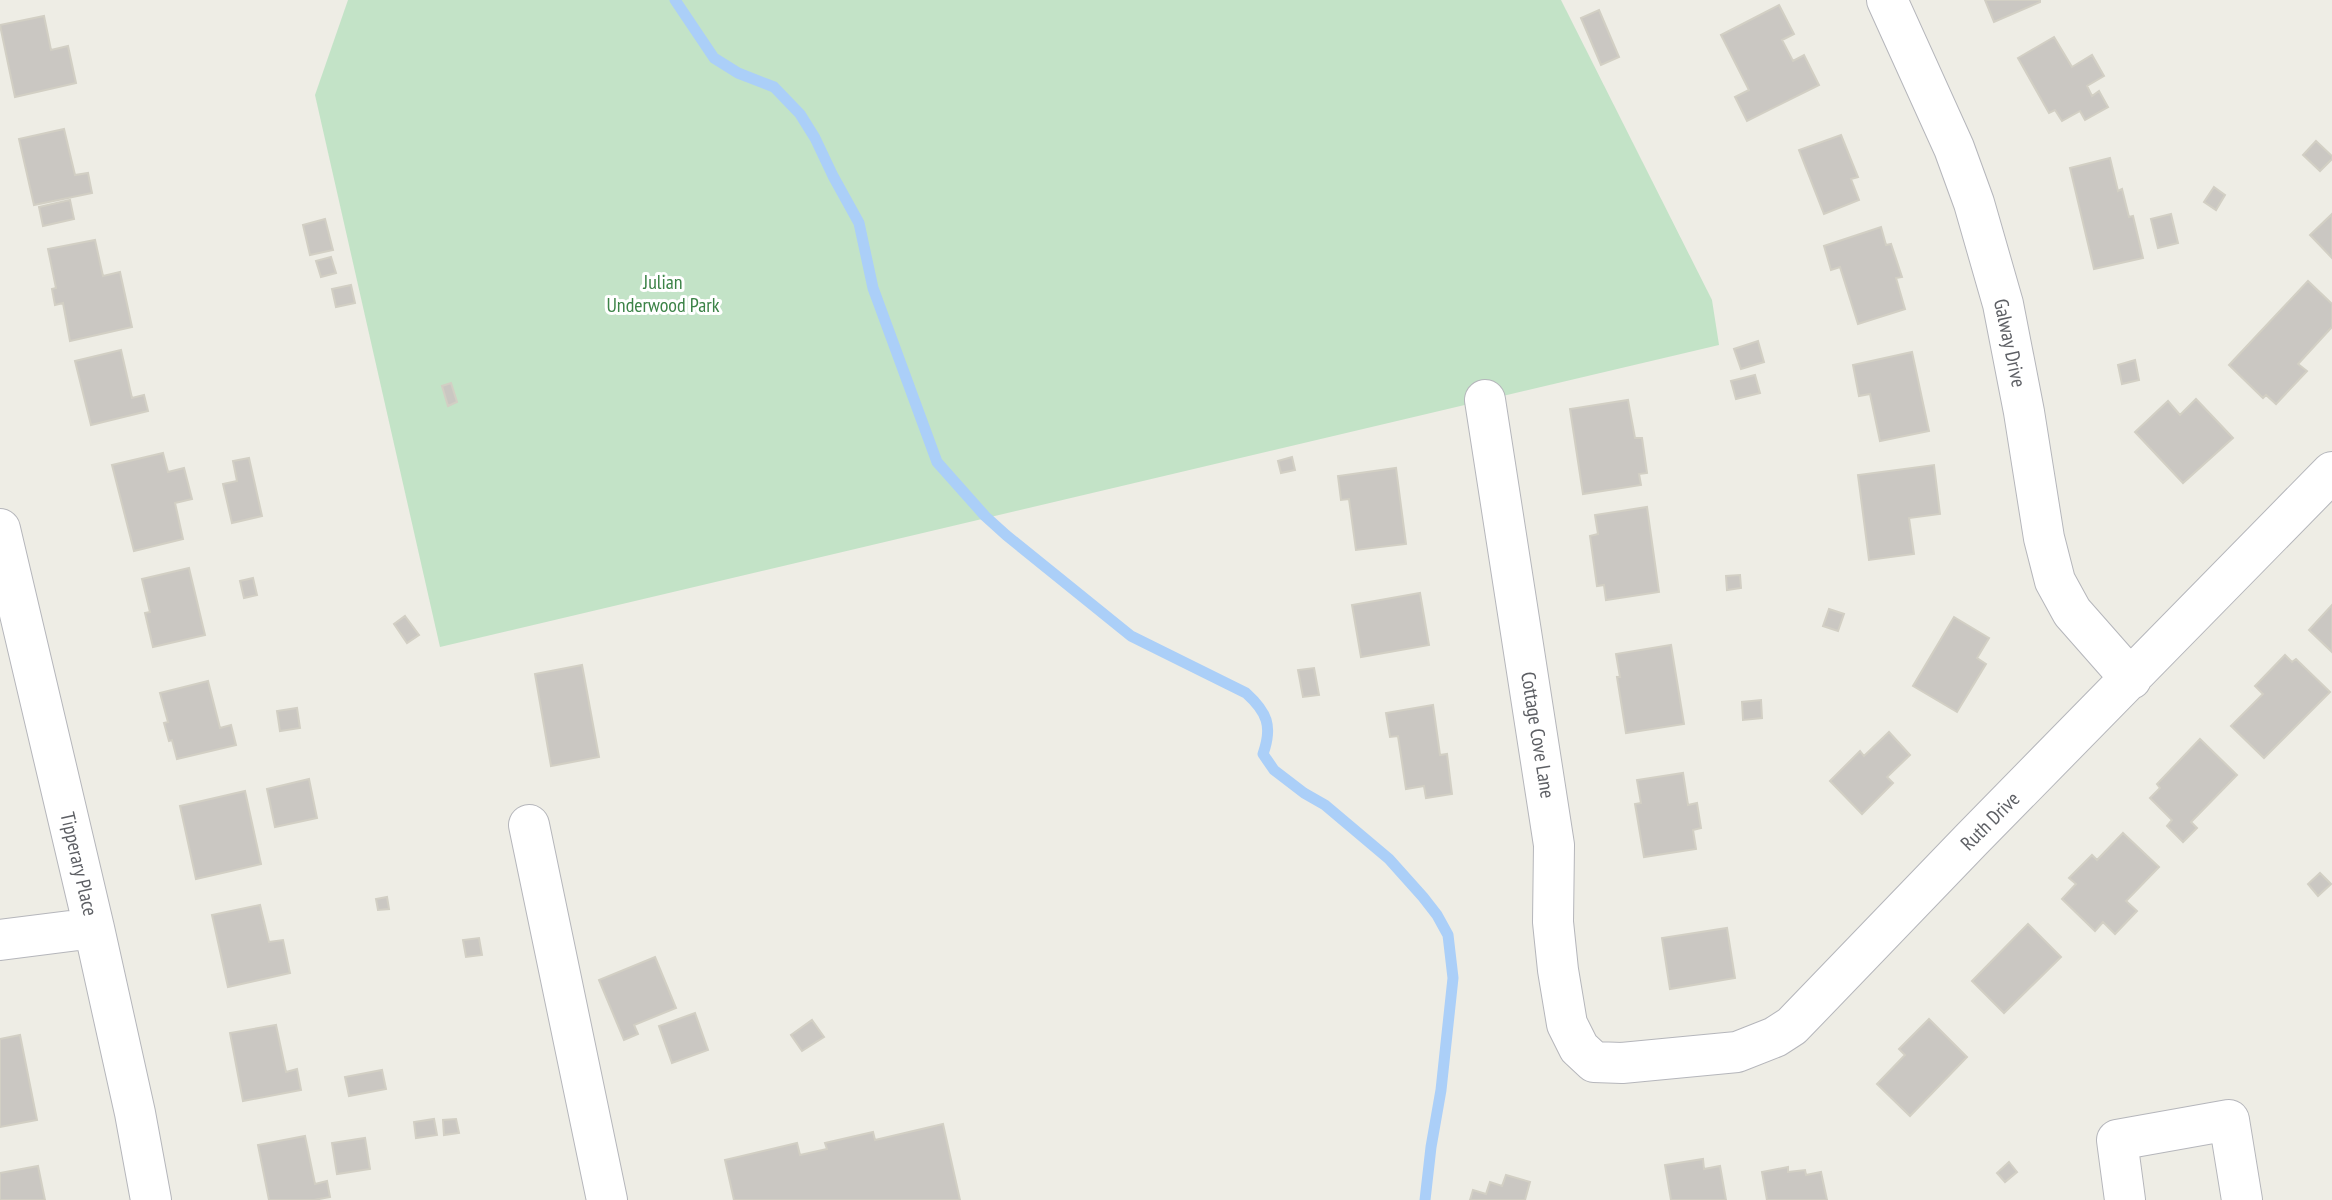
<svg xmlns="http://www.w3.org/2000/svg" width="2332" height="1200" font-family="'PT Sans Narrow',sans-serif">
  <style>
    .green { fill: #c3e3c7 }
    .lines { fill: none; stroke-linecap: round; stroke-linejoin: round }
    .stream { stroke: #abcff8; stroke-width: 11 }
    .building { fill: #cac7c2; stroke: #d2cfc4; stroke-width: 2 }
    .minor-casing { stroke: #b5b6bb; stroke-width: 42 }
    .minor { stroke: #fff; stroke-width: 40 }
    .labels { text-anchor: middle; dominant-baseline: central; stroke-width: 6; stroke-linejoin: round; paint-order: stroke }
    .park-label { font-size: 20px; fill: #3c8347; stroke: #fff }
    .street-label { font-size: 20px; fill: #5d5f64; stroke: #fff }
  </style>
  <rect width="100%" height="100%" fill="#eeede5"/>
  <path class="green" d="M348 0H1561L1712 300 1719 345 440 647 315 95Z"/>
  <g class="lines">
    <path class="stream" d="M675 0 714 58 738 73 774 87 800 114 815 138 833 176 859 223 873 288 937 462 985 516 1006 535 1131 636 1246 693C1267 712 1273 726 1263 754L1274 770 1304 793 1325 805 1389 859 1423 897 1437 915 1448 935 1453 978 1441 1090 1431 1147 1425 1200"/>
  </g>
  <path class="building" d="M1985 0H2040V2L1994 22Z
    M1779 5 1794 34 1782 40 1793 61 1804 55 1819 85 1747 121 1735 97 1749 90 1721 35Z
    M1599 10 1619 57 1601 65 1581 18Z
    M44 16 51 50 68 46 76 83 15 97 0 25Z
    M2054 37 2072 67 2092 55 2104 76 2087 86 2092 96 2099 91 2108 107 2085 120 2080 111 2062 121 2055 110 2049 113 2018 58Z
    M64 129 75 175 88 173 92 193 34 205 19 139Z
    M1841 135 1858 177 1851 179 1859 200 1824 214 1799 150Z
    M2316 141 2332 156V159L2320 171 2303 155Z
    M2110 158 2118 191 2122 189 2129 217 2133 216 2143 258 2094 269 2070 168Z
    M2214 187 2225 195 2216 210 2204 202Z
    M70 200 74 219 43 226 39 207Z
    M2171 214 2178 243 2158 248 2151 219Z
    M2332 214V258L2310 235Z
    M325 219 333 250 310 255 303 225Z
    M1881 227 1886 245 1891 244 1902 277 1896 278 1905 309 1858 324 1840 267 1831 270 1824 246Z
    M95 240 103 276 120 272 132 327 70 341 63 303 55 305 52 289 56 288 48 249Z
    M331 257 336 273 321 277 316 261Z
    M2308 281 2332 304V327L2298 364 2307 371 2276 404 2266 395 2263 398 2229 365Z
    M351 285 355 303 336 307 332 289Z
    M1758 341 1764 362 1741 369 1734 349Z
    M121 350 132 398 144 395 148 411 91 425 75 361Z
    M1912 352 1929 431 1880 441 1870 394 1859 396 1853 365Z
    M2135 360 2139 380 2122 384 2118 365Z
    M1755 375 1760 393 1736 399 1731 381Z
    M451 383 457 402 448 406 442 386Z
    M2196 399 2233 438 2183 483 2135 432 2168 401 2180 415Z
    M1628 400 1635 438H1642L1647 473 1639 474 1641 485 1583 494 1570 409Z
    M163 453 168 472 184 468 192 499 175 503 183 539 134 551 112 465Z
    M1292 457 1295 470 1281 473 1278 461Z
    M249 458 262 516 232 523 223 484 237 481 233 461Z
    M1934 465 1940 514 1909 518 1914 554 1869 560 1858 475Z
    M1396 468 1406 544 1356 550 1349 499 1341 500 1338 476Z
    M1647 507 1659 592 1606 600 1604 585 1597 586 1590 536 1598 534 1595 515Z
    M189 568 205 635 153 647 145 613 150 612 142 579Z
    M1740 575 1741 588 1727 590 1726 576Z
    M253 578 257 595 244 598 240 581Z
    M1420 593 1429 645 1361 657 1352 605Z
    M2332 605V652L2309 630Z
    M1829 609 1844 614 1838 631 1823 626Z
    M405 616 419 635 407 643 394 624Z
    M1954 617 1989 638 1977 658 1986 664 1957 712 1913 686Z
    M1671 645 1684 724 1626 733 1617 677H1620L1616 654Z
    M2285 655 2292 662 2296 659 2330 692 2264 758 2231 726 2263 694 2255 686Z
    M582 665 599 757 551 766 535 674Z
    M1314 668 1319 695 1303 697 1298 670Z
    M208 681 220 728 231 725 236 745 177 759 172 740 169 741 164 723 168 722 160 693Z
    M1761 700 1762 718 1743 720 1742 702Z
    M1433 705 1440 755 1447 754 1452 794 1426 798 1424 786 1406 789 1398 736 1390 737 1386 713Z
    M297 708 300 728 280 731 277 711Z
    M1889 732 1910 755 1887 777 1893 783 1862 814 1830 781 1860 751 1864 756Z
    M2200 739 2237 775 2191 822 2197 828 2183 842 2167 826 2172 820 2150 798 2160 788 2157 784Z
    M1683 773 1688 805 1697 803 1701 828 1693 830 1696 849 1644 857 1635 804 1641 803 1637 780Z
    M309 779 317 818 275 827 267 789Z
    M245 791 261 864 196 879 180 806Z
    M2123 833 2159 867 2126 901 2137 911 2115 934 2103 922 2095 931 2062 899 2076 884 2069 878 2092 855 2097 860Z
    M2320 873 2331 884 2318 896 2308 884Z
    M387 897 389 909 378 910 376 899Z
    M260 905 269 942 283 940 290 973 228 987 212 915Z
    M2028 924 2061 957 2004 1013 1972 981Z
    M1727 928 1735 978 1670 989 1662 938Z
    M479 938 482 955 466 957 463 940Z
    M655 957 676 1008 634 1025 638 1034 624 1040 599 980Z
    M695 1013 708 1050 672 1063 659 1026Z
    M1929 1019 1967 1057 1910 1116 1877 1084 1905 1055 1899 1049Z
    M812 1020 824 1037 802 1051 791 1035Z
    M276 1025 286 1072 297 1069 301 1090 243 1101 230 1033Z
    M20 1035 37 1120 0 1127V1039Z
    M382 1070 386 1089 349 1096 345 1077Z
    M434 1119 437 1135 416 1138 414 1122Z
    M456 1119 459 1133 444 1135 443 1120Z
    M943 1124 960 1200H734L725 1160 797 1143 800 1155 827 1149 825 1143 873 1132 875 1140Z
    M305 1136 315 1184 327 1181 330 1197 314 1200H269L258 1145Z
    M365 1138 370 1169 337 1174 332 1143Z
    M1703 1159 1704 1169 1720 1166 1726 1200H1671L1665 1165Z
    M2009 1162 2017 1172 2005 1182 1997 1173Z
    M38 1166 45 1200H0V1173Z
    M1788 1167V1172L1805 1170 1806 1175 1821 1172 1827 1200H1767L1762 1172Z
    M1506 1175 1530 1182 1525 1200H1470L1473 1190 1486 1194 1490 1182 1502 1186Z"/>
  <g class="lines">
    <defs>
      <path id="minor" d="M1887 0 1954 148 1974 203 2003 304 2024 412 2044 538 2055 581 2072 612 2131 679
        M1485 400 1554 845 1553 922 1558 970 1567 1024 1579 1048 1594 1062 1622 1063 1737 1052 1775 1037 1792 1026 1972 839 2332 472
        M0 529 94 928 135 1113 151 1200
        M529 825 607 1200
        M0 940 94 928
        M2125 1200 2117 1140 2229 1120 2242 1200"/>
    </defs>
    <use href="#minor" class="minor-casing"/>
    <use href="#minor" class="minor"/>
  </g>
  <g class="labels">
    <g class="park-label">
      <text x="663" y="282">Julian<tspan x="663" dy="23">Underwood Park</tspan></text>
    </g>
    <g class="street-label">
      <text transform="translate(2010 343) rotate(78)">Galway Drive</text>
      <text transform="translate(1538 735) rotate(81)">Cottage Cove Lane</text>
      <text transform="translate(1990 821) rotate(-45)">Ruth Drive</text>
      <text transform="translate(79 864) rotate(77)">Tipperary Place</text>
    </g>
  </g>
</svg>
